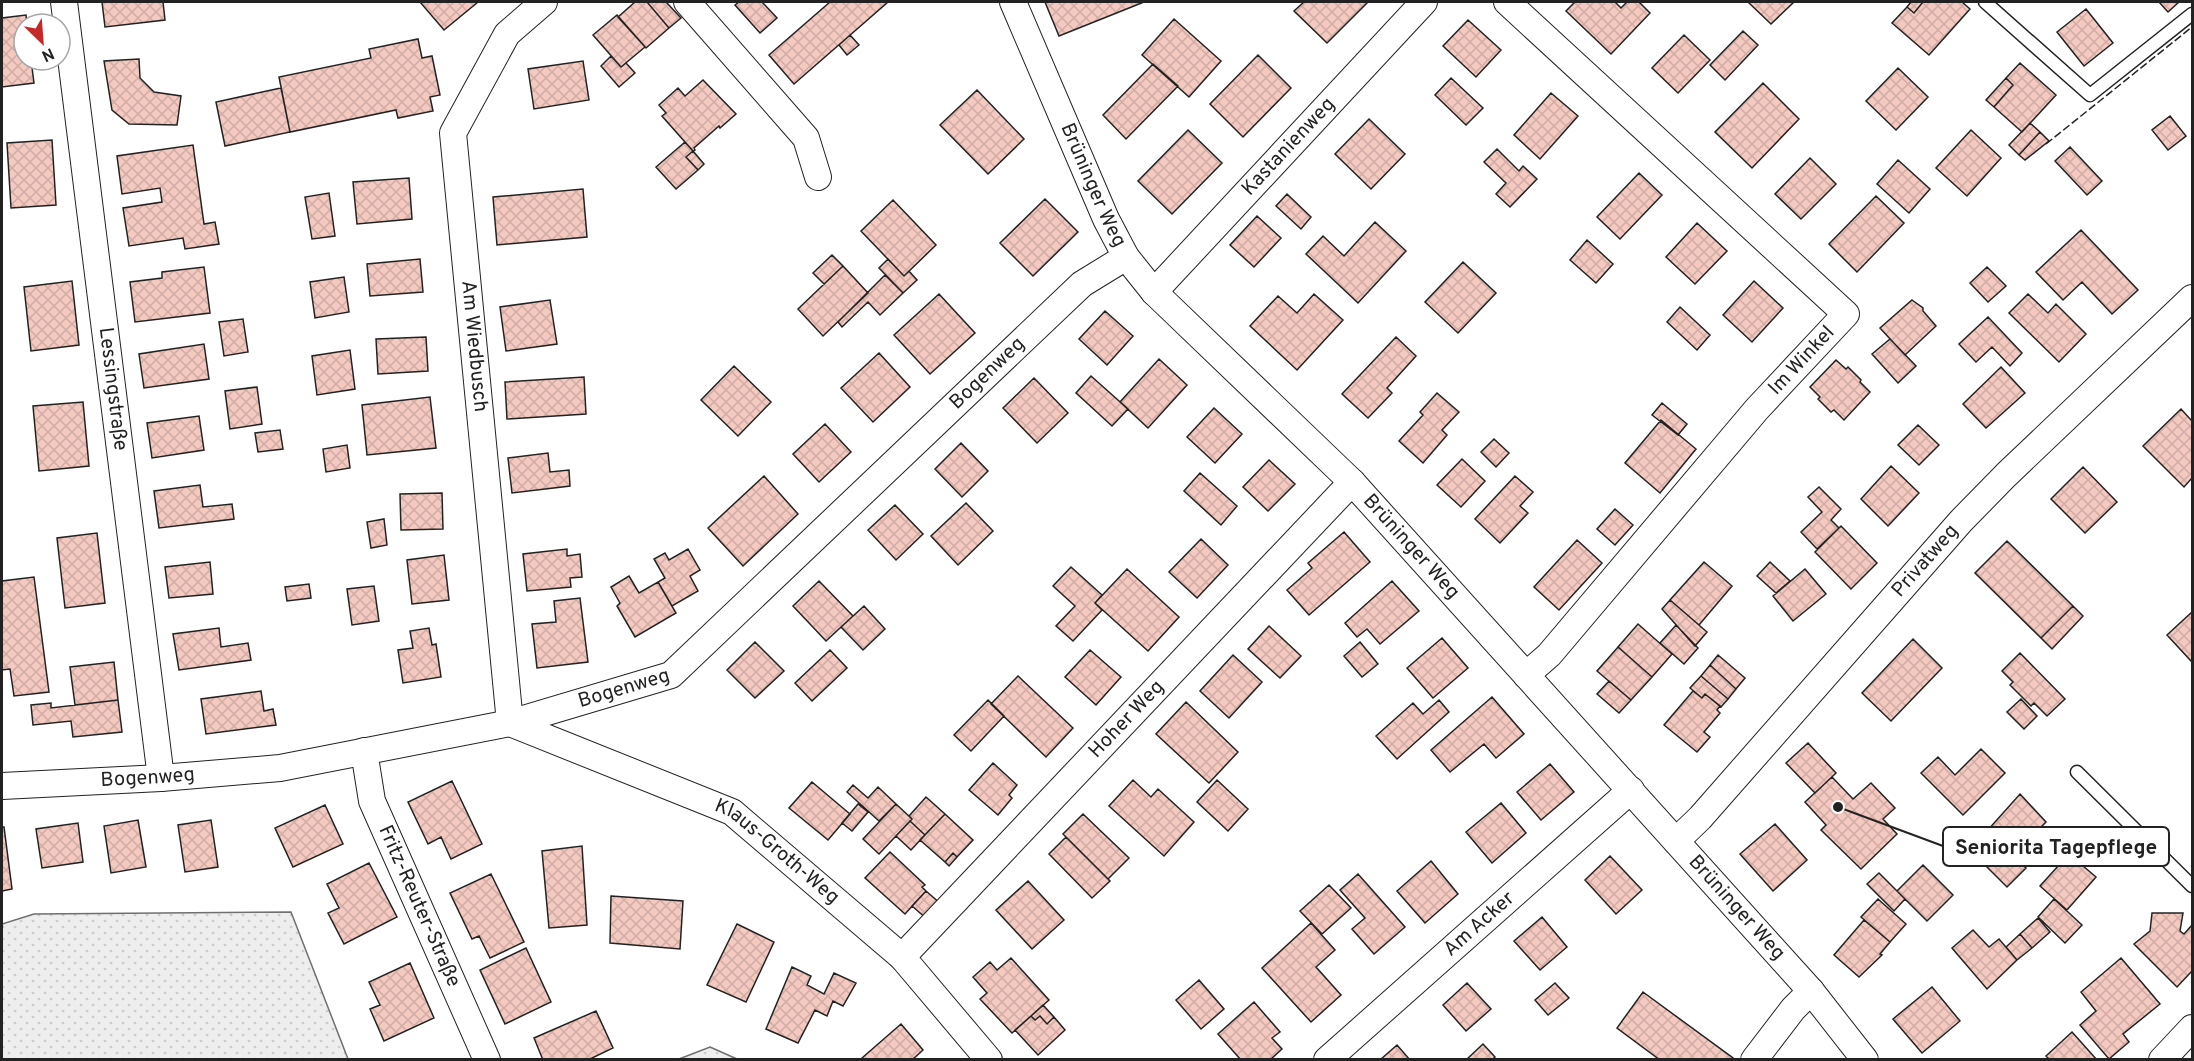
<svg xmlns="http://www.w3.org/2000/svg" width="2194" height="1061" font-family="Overpass,sans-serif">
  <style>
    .grass { fill: url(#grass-dots); stroke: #6f6f6f; stroke-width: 1.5 }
    .building { fill: url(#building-cross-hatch); stroke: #222; stroke-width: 1.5 }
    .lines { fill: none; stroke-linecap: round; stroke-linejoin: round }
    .service-casing { stroke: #222; stroke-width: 15 }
    .minor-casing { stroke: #222; stroke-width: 28 }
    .service { stroke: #fff; stroke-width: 12 }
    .minor { stroke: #fff; stroke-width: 26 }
    .fence { stroke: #222; stroke-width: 1.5; stroke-dasharray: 8 3; stroke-linecap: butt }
    .labels { text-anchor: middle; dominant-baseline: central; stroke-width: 4.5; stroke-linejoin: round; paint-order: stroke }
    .street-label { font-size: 20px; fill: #222; stroke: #fff }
    .leader { fill: none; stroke: #222; stroke-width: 2 }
    .callout-dot { fill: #222; stroke: #fff; stroke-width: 2 }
    .callout { fill: #fff; stroke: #222; stroke-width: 2 }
    .callout-label { font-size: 21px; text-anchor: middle; font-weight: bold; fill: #222 }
  </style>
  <defs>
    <pattern id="grass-dots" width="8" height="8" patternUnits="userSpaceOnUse" patternTransform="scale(1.5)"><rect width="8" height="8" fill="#eee"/><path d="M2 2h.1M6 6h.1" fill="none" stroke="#ccc" stroke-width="1.8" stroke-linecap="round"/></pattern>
    <pattern id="building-cross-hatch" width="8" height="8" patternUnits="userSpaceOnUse" patternTransform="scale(1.5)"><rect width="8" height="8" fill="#f3c9c0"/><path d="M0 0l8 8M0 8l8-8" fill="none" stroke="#d0aca5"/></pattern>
  </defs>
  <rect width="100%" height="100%" fill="#fff"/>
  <path class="grass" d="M291 912 348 1059H2V924L34 914Z
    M710 1047 737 1059H679Z"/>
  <path class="building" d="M102 2H163L165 20 105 27Z
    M420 2H478L444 30Z
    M635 2H647L669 28 646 48 618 17Z
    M647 2H666L681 18 669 28Z
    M739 2H762L777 18 760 33 735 5Z
    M830 2H888L794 84 769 55Z
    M1045 2H1144L1059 36Z
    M1304 2H1368L1327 43 1294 11Z
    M1575 2H1615L1621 8 1627 2H1639L1650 13 1611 54 1566 11Z
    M1748 2H1794L1771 24Z
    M1911 2H1923L1914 13 1907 7Z
    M1923 2H1962L1970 9 1929 55 1892 23 1907 7 1914 13Z
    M2159 2H2179L2168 12Z
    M2086 9 2113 43 2084 66 2057 32Z
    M26 15 27 24H24V60H31L34 83 2 87V18Z
    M617 15 645 47 621 67 593 35Z
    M1174 19 1221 61 1189 97 1142 55Z
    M1468 20 1501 50 1476 77 1443 46Z
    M1743 31 1758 45 1725 80 1710 65Z
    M850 35 859 45 847 55 839 45Z
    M1684 35 1710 60 1678 93 1652 68Z
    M418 39 422 58 432 56 440 95 430 97 433 111 398 118 396 110 290 132 279 77 371 58 369 49Z
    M1258 55 1291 88 1243 137 1210 104Z
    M611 56 621 67 626 63 635 73 619 87 601 66Z
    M139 59 140 78 154 92 181 96 177 125 129 124 112 110 104 61Z
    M583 61 589 100 534 109 528 69Z
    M2020 63 2056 95 2022 132 1994 107 2013 85 2006 78Z
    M1153 64 1178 86 1126 139 1103 115Z
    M1898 68 1928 97 1896 130 1866 101Z
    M1451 78 1483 108 1466 125 1435 95Z
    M2006 78 2013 85 1994 107 1986 100Z
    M703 80 736 114 720 128 719 126 694 148 695 150 693 151 662 116 666 113 659 105 678 88 685 96Z
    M1763 83 1799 119 1752 168 1715 132Z
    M281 88 290 132 225 146 216 102Z
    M977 90 1024 139 988 174 940 125Z
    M1551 93 1578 116 1540 159 1514 135Z
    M2170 116 2186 136 2168 150 2152 130Z
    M1369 119 1405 154 1371 189 1335 154Z
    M2030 123 2040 132 2019 155 2009 145Z
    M1188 130 1222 163 1172 214 1138 181Z
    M1971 130 2001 158 1967 196 1936 168Z
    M2040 132 2049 141 2025 160 2019 155Z
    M52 140 56 205 11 208 7 143Z
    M685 142 693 151 686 157 698 170 676 189 656 167Z
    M193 145 204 224 215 222 219 244 185 249 183 238 129 246 123 208 162 202 160 188 122 194 117 156Z
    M2070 147 2102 181 2087 195 2055 161Z
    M1497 149 1519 171 1523 166 1537 179 1510 207 1496 194 1506 183 1484 162Z
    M693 151 704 164 698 170 686 157Z
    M1810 158 1836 184 1801 219 1775 194Z
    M1898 160 1930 189 1909 213 1877 184Z
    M1639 173 1662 195 1620 239 1597 217Z
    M409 178 412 219 357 224 353 182Z
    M583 189 587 237 497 245 493 197Z
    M329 193 335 236 312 239 305 197Z
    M1287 194 1311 217 1301 229 1276 206Z
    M1876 196 1904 223 1857 272 1829 244Z
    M1045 199 1078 232 1033 276 1000 243Z
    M893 200 936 245 904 276 861 231Z
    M1257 216 1281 238 1254 267 1230 245Z
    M1375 222 1406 251 1358 303 1306 254 1323 236 1344 256Z
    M1697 223 1727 251 1695 284 1666 257Z
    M2081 230 2138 290 2112 314 2082 282 2063 300 2036 272Z
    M1587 240 1613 264 1596 283 1570 260Z
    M832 255 843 266 824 284 813 273Z
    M420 259 423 292 370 296 367 264Z
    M888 259 904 276 909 271 917 280 903 293 879 268Z
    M1463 262 1496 293 1458 333 1425 302Z
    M843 266 868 293 823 336 798 309Z
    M204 267 210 313 135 322 130 282 162 278V272Z
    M1987 267 2006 286 1988 302 1970 283Z
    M885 275 903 293 880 315 868 302 842 327 838 322Z
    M344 277 349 312 315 318 310 282Z
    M72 281 79 345 31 351 24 287Z
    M1754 281 1783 308 1752 342 1723 315Z
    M939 294 975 333 930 374 894 335Z
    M1314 294 1343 320 1297 370 1250 326 1278 296 1297 313Z
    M2028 294 2048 313 2056 304 2086 334 2059 362 2009 313Z
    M550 300 557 344 506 351 500 307Z
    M1912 300 1923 308V311L1936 326 1905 355 1880 328Z
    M1680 307 1710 335 1697 350 1667 322Z
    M1105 311 1133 336 1107 365 1079 339Z
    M1988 317 2022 353 2010 366 1992 347 1976 362 1959 344Z
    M243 319 248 352 224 356 219 322Z
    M426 337 428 371 378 374 376 339Z
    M1396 337 1416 356 1387 388 1392 393 1368 418 1342 394Z
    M1890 339 1916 366 1898 383 1872 354Z
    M204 344 209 379 144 388 139 354Z
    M350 350 355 389 317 395 312 356Z
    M879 353 910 387 873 422 841 388Z
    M1159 359 1187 385 1148 428 1120 402Z
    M1836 360 1846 369 1848 367 1861 380 1860 382 1870 392 1844 420 1834 410 1831 412 1818 399 1820 397 1810 387Z
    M734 366 771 402 738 436 701 400Z
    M2001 367 2025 393 1986 428 1963 404Z
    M1091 376 1128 409 1112 426 1076 393Z
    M584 377 586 414 507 419 505 382Z
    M1034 378 1068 413 1037 443 1003 408Z
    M257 387 262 424 230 429 225 391Z
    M1437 393 1459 412 1442 430 1447 435 1423 463 1399 441 1423 415 1420 412Z
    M430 397 436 448 367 455 362 405Z
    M83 402 89 466 39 471 33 406Z
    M1662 403 1687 424 1678 435 1652 415Z
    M1214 408 1242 434 1215 463 1187 437Z
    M2181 409 2192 421V478L2184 487 2143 446Z
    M199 416 204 450 152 458 147 423Z
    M1661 420 1696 449 1660 493 1625 463Z
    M825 424 851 452 819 482 793 454Z
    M1918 425 1939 445 1919 465 1898 445Z
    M280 430 283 449 258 452 255 433Z
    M1494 439 1509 453 1496 467 1481 452Z
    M961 443 988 471 962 497 935 469Z
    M347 445 350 468 326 472 323 449Z
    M548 453 550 472 569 470 570 486 512 493 508 458Z
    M1462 459 1485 481 1461 507 1437 485Z
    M1269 460 1295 484 1268 511 1243 487Z
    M1891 466 1919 493 1888 526 1861 499Z
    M2083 467 2117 502 2085 533 2051 499Z
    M1200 473 1237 506 1221 525 1184 491Z
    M764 476 798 514 743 566 708 528Z
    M1515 476 1533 492 1520 506 1528 513 1500 543 1475 519Z
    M200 485 203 507 232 504 234 519 159 528 154 491Z
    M1819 487 1841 509 1831 520 1839 528 1817 549 1801 532 1822 512 1808 497Z
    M442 493 443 529 401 530 400 494Z
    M966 503 993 531 958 565 931 536Z
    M895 505 923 534 896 560 868 530Z
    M1615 509 1633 525 1615 545 1597 529Z
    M384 519 387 545 371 548 367 522Z
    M1841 526 1877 563 1851 589 1815 552Z
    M1344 532 1370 562 1309 615 1287 590 1312 568 1308 563Z
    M97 533 105 603 65 608 57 538Z
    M1201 539 1228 565 1197 598 1169 572Z
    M1577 540 1602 563 1559 610 1534 587Z
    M2007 541 2073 606 2041 638 1975 573Z
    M567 549V556L580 554 582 577 570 578 571 587 527 591 523 554Z
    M688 549 700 570 690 576 698 591 672 606 658 582 665 578 654 559 665 553 669 560Z
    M444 555 449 600 412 604 407 560Z
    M210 562 213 594 169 598 165 567Z
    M1704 562 1732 586 1699 625 1670 600Z
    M1770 562 1790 581 1776 593 1757 576Z
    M1071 567 1102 595 1095 603 1102 610 1073 641 1056 626 1075 606 1053 586Z
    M1127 569 1179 617 1148 651 1095 603Z
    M1805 569 1826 594 1793 621 1773 596Z
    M629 576 639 593 658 582 676 613 635 637 617 606 620 603 611 587Z
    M34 577 49 692 14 696 10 669 2 670V581Z
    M819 581 853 616 826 641 793 606Z
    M1392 581 1419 611 1380 644 1367 629 1357 637 1345 623Z
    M309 584 311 598 287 601 285 587Z
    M374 586 379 621 352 625 347 589Z
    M580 598 588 662 537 668 532 624 556 622 554 601Z
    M1670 600 1707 632 1695 646 1662 609Z
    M864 606 885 629 863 650 841 627Z
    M2073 606 2083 616 2052 649 2041 638Z
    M2192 612V662L2167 635Z
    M1638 624 1672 654 1652 677 1618 647Z
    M1676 625 1698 648 1684 664 1660 643Z
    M1269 626 1301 656 1280 678 1248 649Z
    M219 628 221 647 248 643 251 660 179 670 173 634Z
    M429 628 432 645 436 644 441 677 403 683 398 650 413 648 410 631Z
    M1442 638 1468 668 1433 698 1407 668Z
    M1913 639 1942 668 1891 721 1862 693Z
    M755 642 784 671 755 698 727 670Z
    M1360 642 1378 664 1362 677 1344 656Z
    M1618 647 1652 677 1631 700 1597 671Z
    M830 650 847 668 812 701 795 683Z
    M1090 650 1121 677 1096 705 1065 677Z
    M2020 653 2065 699 2047 716 2034 703 2031 706 2010 685 2013 682 2002 671Z
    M1233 655 1262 682 1229 718 1200 691Z
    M1718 655 1745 678 1736 689 1710 665Z
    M114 662 118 700 75 705 70 667Z
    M1710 665 1736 689 1728 699 1701 676Z
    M1018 676 1073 728 1046 757 991 704Z
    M1701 676 1728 699 1721 707 1705 694 1702 698 1690 688Z
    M1609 681 1631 700 1619 713 1597 694Z
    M261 691 264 711 273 709 276 725 206 734 201 699Z
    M1693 691 1702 698 1705 694 1720 706 1717 710 1720 713 1704 732 1710 737 1697 752 1664 725Z
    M1492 697 1524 734 1496 758 1484 744 1450 772 1431 750Z
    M2021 699 2037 716 2024 729 2007 712Z
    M118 700 122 732 73 737 71 721 33 725 31 705 51 703V708Z
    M988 700 1004 716 971 751 954 735Z
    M1439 700 1449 712 1397 759 1376 736 1413 703 1423 714Z
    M1186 702 1238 752 1209 783 1156 734Z
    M1808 743 1836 773 1815 793 1786 763Z
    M1981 749 2005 773 1963 815 1921 773 1938 757 1955 775Z
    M993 763 1017 785 1009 795 1012 798 998 815 969 790Z
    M1550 764 1574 792 1541 820 1517 792Z
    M1832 777 1853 799 1871 783 1895 808 1883 819 1897 834 1861 869 1821 830 1826 825 1805 802Z
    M1133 780 1151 797 1158 789 1194 822 1164 856 1109 806Z
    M1217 780 1248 809 1228 831 1197 802Z
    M452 781 482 844 451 859 441 837 428 844 408 802Z
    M812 782 850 814 828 840 789 808Z
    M853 785 868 798 878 787 896 804 879 821 847 792Z
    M2020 794 2046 822 2013 856 1987 831Z
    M926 797 945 814 925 835 910 821 912 819 909 816Z
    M1501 803 1526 833 1492 863 1466 832Z
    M858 804 868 812 852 831 842 823Z
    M896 804 912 819 879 854 863 839Z
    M325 805 343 844 293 867 275 828Z
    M945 814 973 840 957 857 953 853 945 862 920 840Z
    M1083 814 1129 858 1108 879 1063 834Z
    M138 820 146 867 111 873 104 826Z
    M211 820 218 867 185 872 178 825Z
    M910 821 925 835 911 850 896 836Z
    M78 823 83 862 42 868 36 829Z
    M1775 824 1807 860 1773 891 1740 854Z
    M2 827H4L12 889 2 891Z
    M1066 837 1110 881 1092 898 1049 854Z
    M582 846 587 925 549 928 542 851Z
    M2002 846 2026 868 2007 887 1984 864Z
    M890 852 925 885 922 887 926 891 905 914 865 878Z
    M953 853 957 857 949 866 945 862Z
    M2069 854 2096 877 2067 910 2040 886Z
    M1610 856 1642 890 1616 914 1585 880Z
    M1431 861 1458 894 1425 923 1397 891Z
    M369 863 397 917 344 944 328 913 339 908 327 884Z
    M1923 865 1953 895 1927 921 1897 891Z
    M1879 873 1905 899 1894 911 1867 884Z
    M491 874 524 942 490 958 479 936 472 939 450 893Z
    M1358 874 1405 927 1374 954 1352 929 1365 918 1340 890Z
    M1028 881 1064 920 1032 949 996 910Z
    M1329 885 1351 908 1322 934 1300 911Z
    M926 891 941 904 927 919 912 906Z
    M611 896 683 901 680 949 610 943Z
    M1878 899 1906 924 1890 942 1861 917Z
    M2054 899 2082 925 2065 943 2038 917Z
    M2152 913H2183L2180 931 2184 934 2192 925V971L2177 987 2134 944 2150 931Z
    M1542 917 1567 947 1540 970 1514 941Z
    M2038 918 2050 932 2032 948 2020 934Z
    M1864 920 1890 942 1880 954 1882 955 1859 977 1834 955Z
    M1311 923 1335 950 1316 967 1341 995 1311 1022 1262 968Z
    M737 924 774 942 746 1002 707 985Z
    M1973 930 1989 947 1999 939 2017 960 1987 989 1952 948Z
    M2020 934 2032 948 2017 960 2006 947Z
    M526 948 551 1002 505 1024 480 970Z
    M1011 958 1049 1000 1012 1033 980 999 987 993 973 977 990 962 997 970Z
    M2121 958 2160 1004 2123 1034 2129 1042 2109 1059 2080 1025 2096 1011 2081 992Z
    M410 963 434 1018 384 1041 370 1009 380 1005 369 982Z
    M792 967 811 976 807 985 824 994 834 973 856 983 843 1006 833 1001 827 1016 815 1010 798 1043 766 1029Z
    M1199 980 1224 1009 1201 1029 1176 1000Z
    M1467 983 1491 1009 1466 1031 1443 1005Z
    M1555 983 1569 998 1548 1015 1535 1000Z
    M1932 987 1960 1021 1922 1053 1893 1019Z
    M1643 992 1733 1058V1060H1660L1617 1028Z
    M1254 1002 1280 1032 1272 1038 1282 1049 1270 1060H1241L1218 1034Z
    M1043 1005 1054 1017 1047 1024 1040 1016 1035 1020 1031 1016Z
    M596 1011 613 1048 588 1060H543L534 1038Z
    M1031 1016 1035 1020 1040 1016 1047 1024 1054 1017 1065 1030 1038 1055 1015 1030Z
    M901 1024 923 1050 912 1060H864L862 1058Z
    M2072 1032 2097 1060H2050L2046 1056Z
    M1483 1044 1495 1057 1492 1060H1466Z
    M1397 1045 1410 1060H1380Z"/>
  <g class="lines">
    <defs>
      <path id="service" d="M1985 2 2090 95 2192 14
        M2077 772 2192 886"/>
      <g id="minor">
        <path id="s1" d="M64 2 161 778"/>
        <path id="s2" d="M544 2 507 34 453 133 510 723 732 812 902 957 989 1060"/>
        <path d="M687 2 806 138 818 177"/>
        <path id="s3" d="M1013 2 1106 219 1126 257 1154 292 1352 482 1811 991 1865 1060"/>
        <path d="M1507 2 1846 314 1757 409 1549 655 1526 675"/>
        <path id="s4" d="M1154 292 1424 2"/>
        <path id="s5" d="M364 751 372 801 487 1060"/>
        <path id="s6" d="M2 786 161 778 280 768 510 723 671 675 1082 284 1126 257"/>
        <path id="s7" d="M1676 841 1700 818 1961 521 2006 475 2192 298"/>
        <path id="s8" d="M902 957 1352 482"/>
        <path id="s9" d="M1327 1060 1631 790"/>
        <path d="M1754 1060 1793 1009 1811 991"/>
        <path d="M2162 1060 2192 1028"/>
      </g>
    </defs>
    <use href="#service" class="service-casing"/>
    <use href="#minor" class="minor-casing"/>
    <use href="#service" class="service"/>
    <use href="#minor" class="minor"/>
    <path class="fence" d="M2046 144 2192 27"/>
  </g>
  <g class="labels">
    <g class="street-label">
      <text stroke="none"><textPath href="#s4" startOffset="198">Kastanienweg</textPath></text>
      <text stroke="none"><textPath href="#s3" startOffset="200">Brüninger Weg</textPath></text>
      <text stroke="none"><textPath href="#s2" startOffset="376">Am Wiedbusch</textPath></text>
      <text transform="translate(1802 361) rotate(-47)">Im Winkel</text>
      <text stroke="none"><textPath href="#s6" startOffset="1118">Bogenweg</textPath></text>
      <text stroke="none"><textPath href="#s1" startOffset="390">Lessingstraße</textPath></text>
      <text stroke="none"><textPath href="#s3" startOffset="686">Brüninger Weg</textPath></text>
      <text stroke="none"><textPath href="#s7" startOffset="375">Privatweg</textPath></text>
      <text stroke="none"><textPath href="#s6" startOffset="632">Bogenweg</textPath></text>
      <text stroke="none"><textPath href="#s8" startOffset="327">Hoher Weg</textPath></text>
      <text stroke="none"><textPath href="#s6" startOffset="146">Bogenweg</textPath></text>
      <text stroke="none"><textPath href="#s2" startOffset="1053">Klaus-Groth-Weg</textPath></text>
      <text stroke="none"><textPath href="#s5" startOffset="166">Fritz-Reuter-Straße</textPath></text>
      <text stroke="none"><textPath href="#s3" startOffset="1172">Brüninger Weg</textPath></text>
      <text stroke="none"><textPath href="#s9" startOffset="204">Am Acker</textPath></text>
    </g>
  </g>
  <path class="leader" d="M1838 807L1943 846"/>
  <circle class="callout-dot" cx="1838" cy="807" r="6"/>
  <rect class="callout" x="1943" y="827" width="226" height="39" rx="6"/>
  <g class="callout-label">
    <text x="2056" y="854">Seniorita Tagepflege</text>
  </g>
  <rect width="2194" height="1061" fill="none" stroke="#222222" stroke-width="6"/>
  <g transform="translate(42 42) rotate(155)"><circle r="28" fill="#ffffff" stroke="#a7a7a7" stroke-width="1.5"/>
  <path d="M0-4.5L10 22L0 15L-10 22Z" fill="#c62828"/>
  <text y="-9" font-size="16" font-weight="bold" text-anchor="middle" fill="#222222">N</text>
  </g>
</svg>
